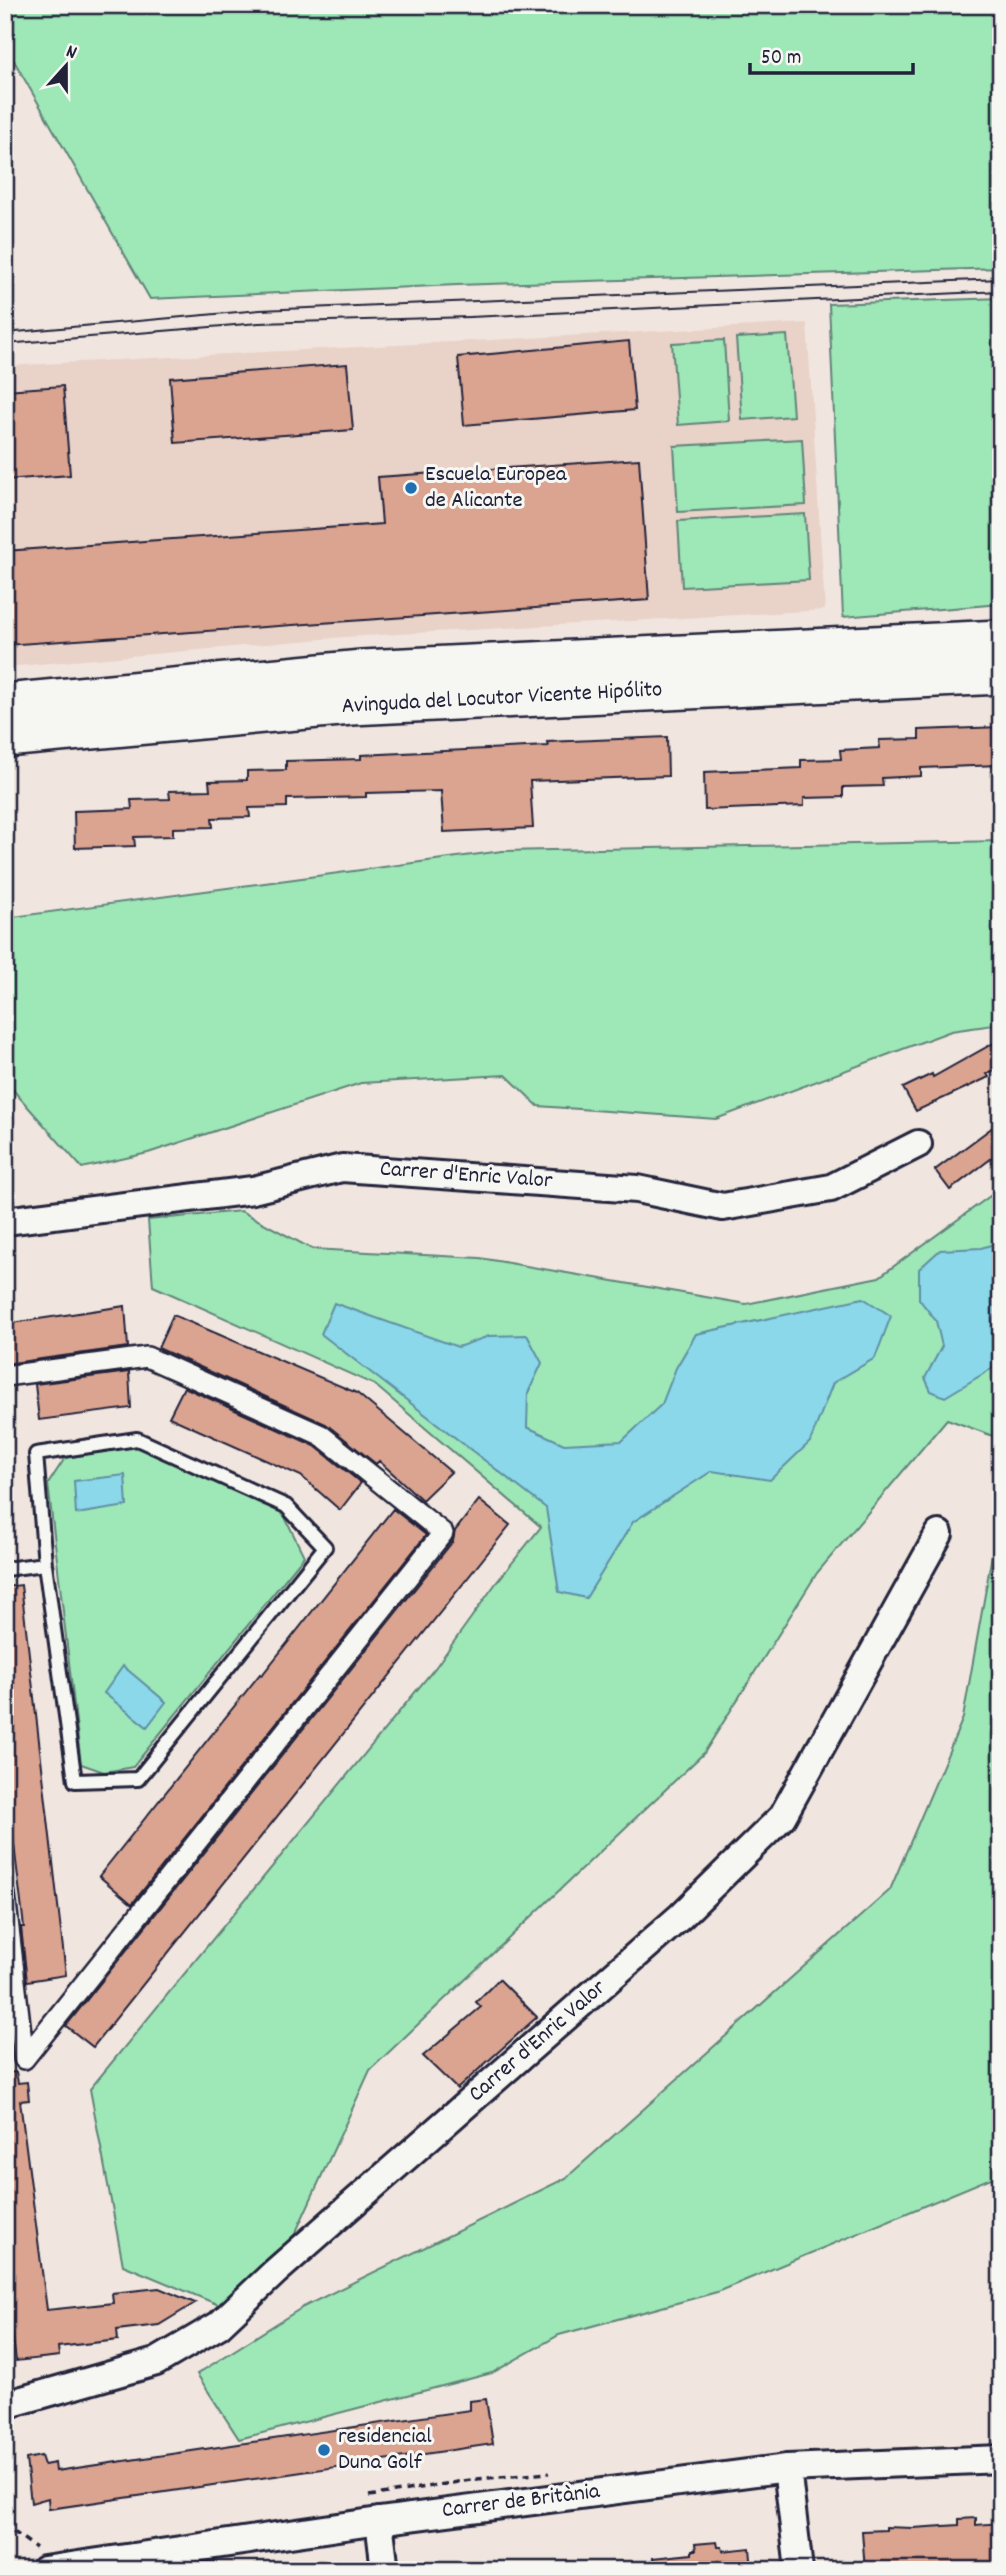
<svg xmlns="http://www.w3.org/2000/svg" width="1006" height="2575" font-family="Dekko,sans-serif">
  <style>
    .built { fill: #e9d2c8 }
    .green { fill: #9ee7b7; stroke: #608479; stroke-width: 2 }
    .water { fill: #8ad8e9; stroke: #608fa3; stroke-width: 2 }
    .building { fill: #daa491; stroke: #22223b; stroke-width: 2 }
    .lines { fill: none; stroke-linecap: round; stroke-linejoin: round }
    .service-casing { stroke: #22223b; stroke-width: 18 }
    .pedestrian-casing { stroke: #22223b; stroke-width: 24 }
    .minor-casing { stroke: #22223b; stroke-width: 32 }
    .secondary-casing { stroke: #22223b; stroke-width: 42 }
    .path { stroke: #22223b; stroke-width: 3.5; stroke-dasharray: 7 5; stroke-linecap: butt }
    .service { stroke: #f6f6f2; stroke-width: 12 }
    .pedestrian { stroke: #f6f6f2; stroke-width: 19 }
    .minor { stroke: #f6f6f2; stroke-width: 26 }
    .secondary { stroke: #f6f6f2; stroke-width: 37 }
    .tram { stroke: #22223b; stroke-width: 2 }
    .poi-dot { fill: #1f6fb2; stroke: #f6f6f2; stroke-width: 2.5 }
    .labels { text-anchor: middle; dominant-baseline: central; stroke-width: 6; stroke-linejoin: round; paint-order: stroke }
    .poi-label { font-size: 23px; fill: #22223b; stroke: #f6f6f2; text-anchor: start }
    .street-label { font-size: 23px; fill: #22223b; stroke: #f6f6f2 }
  </style>
  <rect width="100%" height="100%" fill="#f0e6df"/>
  <filter id="ink" filterUnits="userSpaceOnUse"><feTurbulence type="fractalNoise" baseFrequency=".0143" numOctaves="2"/><feDisplacementMap in="SourceGraphic" scale="14" xChannelSelector="R" yChannelSelector="G"/><feConvolveMatrix kernelMatrix="1 2 1 2 8 2 1 2 1" color-interpolation-filters="sRGB"/></filter>
  <g filter="url(#ink)">
    <path class="built" d="M807 323 825 610 345 637 5 667V366Z"/>
    <path class="green" d="M5 5H1001V268L457 285 150 299 5 45Z
      M1001 298V604L843 617 829 304Z
      M787 335 793 416 742 420 736 338Z
      M724 340 729 421 678 425 672 343Z
      M802 439 806 505 678 512 674 446Z
      M805 514 809 580 682 587 678 521Z
      M1001 841V1024L951 1031 716 1119 538 1106 506 1075 361 1083 148 1153 82 1168 5 1081V918L502 851Z
      M1001 1188V1439L947 1419 817 1573 704 1753 370 2070 295 2234 226 2308 123 2265 90 2089 435 1668 496 1583 541 1527 375 1385 153 1286 148 1220 241 1211 312 1249 480 1258 746 1304 879 1277Z
      M136 1446 282 1511 304 1556 133 1767 104 1772 81 1764 48 1484 65 1458Z
      M1001 1504V2168L996 2176 717 2292 559 2335 492 2373 239 2439 197 2374 303 2307 566 2178 890 1890 963 1718Z"/>
    <path class="water" d="M1001 1242V1363L945 1397 931 1391 925 1378 942 1346 936 1321 919 1299V1269L940 1250 981 1248Z
      M863 1298 891 1316 875 1358 833 1383 810 1442 770 1480 712 1471 633 1522 586 1598 559 1592 546 1508 321 1334 334 1303 458 1347 489 1336 527 1335 542 1363 528 1393 527 1427 564 1444 622 1441 662 1404 676 1368 696 1334Z
      M125 1475 127 1506 76 1514 74 1481Z
      M123 1666 166 1702 147 1727 104 1693Z"/>
    <path class="building" d="M629 341 635 410 464 425 458 357Z
      M347 364 353 430 175 443 170 378Z
      M63 386 70 475 5 480V390Z
      M639 459 649 600 5 645V551L382 524 378 477Z
      M1001 727 999 765 921 768V776L882 778 883 786 843 787V797L804 798V806L705 810 704 772 801 768V760L841 759 840 750 880 748 879 740 919 739V730Z
      M667 737 668 776 530 781 533 828 444 832 441 791 366 793V797L287 799V807L249 808 250 817 212 818 213 827 173 828V836L134 837 135 846 75 848 74 811 132 809 131 800 170 799 169 791 210 790 209 781 247 780V771L286 770V761L361 759V755L548 746 547 742Z
      M1001 1039V1068L987 1074 989 1077 916 1111 903 1088 932 1074 933 1077Z
      M1001 1121V1151L950 1190 935 1170Z
      M125 1306 128 1347 5 1364V1324Z
      M173 1315 357 1393 451 1472 422 1500 379 1461 376 1464 326 1424 158 1348Z
      M129 1372 131 1408 39 1420 35 1384Z
      M184 1387 315 1446 361 1483 340 1510 301 1476 169 1417Z
      M479 1500 510 1525 93 2047 66 2026 453 1541 455 1531Z
      M393 1509 426 1535 132 1904 99 1876 260 1674 262 1675Z
      M21 1585 66 1975 27 1981 21 1927H24L7 1787H5V1587Z
      M499 1979 537 2017 457 2089 423 2056 481 2007 476 2002Z
      M16 2072 18 2083 27 2082 29 2100 20 2101 47 2310 113 2303 112 2293 159 2288 195 2303 159 2325 117 2330 118 2340 58 2347 59 2356 16 2361 5 2277V2073Z
      M486 2399 493 2444 49 2509 48 2498 31 2503 26 2459 41 2456 44 2465 55 2463 56 2471 470 2410V2401Z
      M976 2518V2525L1001 2523V2570H865L862 2531 886 2530V2527L913 2528 959 2525V2519Z
      M717 2542 718 2547H722L723 2551 750 2548 752 2570H654L653 2558 692 2554V2550H696L695 2544Z"/>
    <g class="lines">
      <defs>
        <path id="service" d="M137 1439 286 1506 325 1547 138 1779 75 1781 45 1564 36 1454Z
          M5 1569 45 1564"/>
        <path id="pedestrian" d="M5 1376 147 1357 321 1435 443 1533 24 2059 5 1894"/>
        <path id="minor" d="M5 1221 253 1190 342 1168 637 1189 723 1207 831 1188 918 1144
          M5 2405 156 2362 219 2325 275 2272 681 1916 782 1817 939 1534
          M787 2468 799 2570
          M379 2521 385 2570
          M44 2570 379 2521 787 2468 1001 2459"/>
        <path id="secondary" d="M5 703 362 669 1001 639
          M5 738 351 706 1001 675"/>
      </defs>
      <use href="#service" class="service-casing"/>
      <use href="#pedestrian" class="pedestrian-casing"/>
      <use href="#minor" class="minor-casing"/>
      <use href="#secondary" class="secondary-casing"/>
      <path class="path" d="M369 2496 477 2479 549 2473
        M5 2509 14 2532 36 2548"/>
      <use href="#service" class="service"/>
      <use href="#pedestrian" class="pedestrian"/>
      <use href="#minor" class="minor"/>
      <use href="#secondary" class="secondary"/>
      <path class="tram" d="M5 333 260 310 1001 279
        M5 344 259 323 470 317 1001 291"/>
    </g>
  </g>
  <g class="poi-dot">
    <circle cx="411" cy="488" r="7"/>
    <circle cx="324" cy="2450" r="7"/>
  </g>
  <g class="labels">
    <g class="poi-label">
      <text x="425" y="475">Escuela Europea<tspan x="425" dy="26">de Alicante</tspan></text>
      <text x="338" y="2437">residencial<tspan x="338" dy="26">Duna Golf</tspan></text>
    </g>
    <g class="street-label">
      <text transform="translate(502 699) rotate(-3)">Avinguda del Locutor Vicente Hipólito</text>
      <text transform="translate(466 1176) rotate(4)">Carrer d'Enric Valor</text>
      <text transform="translate(538 2042) rotate(-41)">Carrer d'Enric Valor</text>
      <text transform="translate(521 2502) rotate(-7)">Carrer de Britània</text>
    </g>
  </g>
  <rect width="1006" height="2575" fill="none" stroke="#f6f6f2" stroke-width="28"/>
  <rect x="14" y="14" width="978" height="2547" fill="none" stroke="#22223b" stroke-width="2.5" filter="url(#ink)"/>
  <g transform="translate(66 66) rotate(21)" stroke="#f6f6f2" stroke-width="5" paint-order="stroke">
  <path d="M0-5L12 26L0 18L-12 26Z" fill="#22223b"/>
  <text y="-10" font-size="19" font-weight="bold" text-anchor="middle" fill="#22223b">N</text>
  </g>
  <path d="M750 63v10h163v-10" fill="none" stroke="#22223b" stroke-width="3.5"/>
  <text x="761" y="63" font-size="21" fill="#22223b" stroke="#f6f6f2" stroke-width="5" paint-order="stroke">50 m</text>
</svg>
